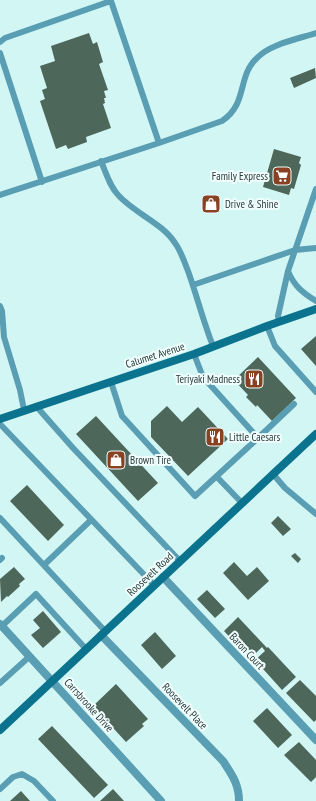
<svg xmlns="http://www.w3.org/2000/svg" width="316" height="801" font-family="'PT Sans Narrow',sans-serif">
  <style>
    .building { fill: #4d675a }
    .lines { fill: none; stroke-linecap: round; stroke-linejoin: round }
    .lane { stroke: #5a9eb4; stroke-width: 6 }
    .street { stroke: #5a9eb4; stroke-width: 8 }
    .secondary { stroke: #0b738e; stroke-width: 8 }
    .labels { text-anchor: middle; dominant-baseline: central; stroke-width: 4; stroke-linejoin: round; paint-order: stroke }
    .poi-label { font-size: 11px; fill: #2b3939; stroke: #f0fffe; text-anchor: start }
    .street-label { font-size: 11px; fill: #2b3939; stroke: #f0fffe }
  </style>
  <rect width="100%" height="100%" fill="#d2f6f4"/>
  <path class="building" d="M89 33 93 44 97 42 103 62 99 64 108 90 104 91 106 98H104L105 103 103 104 111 128 86 137 87 142 68 149 66 145 56 149 40 101 45 99 42 90 47 88 40 66 55 61 51 46Z
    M315 68 316 78 294 88 290 78Z
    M274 149 301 157 299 163 301 165 294 189 291 188 289 195 263 187Z
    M316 336V366L301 349Z
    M258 357 296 398 272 421 257 405 256 407 246 397 248 395 234 380Z
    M167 406 182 422 198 407 228 439 188 476 151 437V421Z
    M96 416 158 483 138 501 76 434Z
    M27 485 64 525 48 541 10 501Z
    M278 516 291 529 283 536 271 523Z
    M295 553 301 559 298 563 291 556Z
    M234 562 247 576 257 567 269 581 248 600 223 573Z
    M14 567 25 579 19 584 20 586 8 597 7 596 1 602 0 579Z
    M207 590 225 609 215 618 197 599Z
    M43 611 61 632 43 648 31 635 40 628 33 620Z
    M238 617 267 648 268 647 296 677 282 690 255 660 265 651 262 647 250 659 224 631Z
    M155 632 176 656 162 669 141 645Z
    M300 680 316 696V720L314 722 286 693Z
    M116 684 148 719 142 724 144 726 126 742 93 706Z
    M267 708 292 735 278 748 253 721Z
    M52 726 108 785 94 798 38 739Z
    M299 742 316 760V777L311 782 284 755Z
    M113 789 124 801H100Z
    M21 791 30 801H10Z"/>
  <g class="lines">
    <path class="lane" d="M0 42 5 38 111 1 159 143
      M0 53 42 182
      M101 161C106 173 110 187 119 196 136 214 162 223 175 243 181 251 184 261 188 271 197 296 203 321 213 346
      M0 195 159 143 222 121C248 104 237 76 257 58 270 44 298 39 316 33
      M288 271C294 286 303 293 316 301
      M193 285 295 250 316 248
      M0 306 2 311 4 337 20 390 24 410
      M279 322 278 316 288 271 316 189
      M267 326 275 346 316 392
      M111 382 122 416 195 496 258 438 203 377 194 354
      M36 406 73 448 180 561
      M0 424 154 585
      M258 438 294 404
      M273 474 285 488 316 514
      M217 477 242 503
      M0 518 105 631
      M0 560 2 558
      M44 565 91 520
      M2 626 36 594 86 649
      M0 683 29 657
      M0 789 13 777 22 774 34 781 53 801"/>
    <path class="street" d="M163 577 316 740
      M0 624 161 801
      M101 635 223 761C232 775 239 784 239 801"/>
    <path class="secondary" d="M0 419 194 354 267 326 316 309
      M0 730 316 434"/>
  </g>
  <defs>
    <symbol id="supermarket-square" viewBox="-11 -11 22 22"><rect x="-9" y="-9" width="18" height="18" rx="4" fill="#894123" stroke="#f0fffe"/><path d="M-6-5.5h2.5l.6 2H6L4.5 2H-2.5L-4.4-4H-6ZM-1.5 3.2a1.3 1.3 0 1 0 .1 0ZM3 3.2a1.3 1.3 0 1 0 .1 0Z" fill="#fff"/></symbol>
    <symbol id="shop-square" viewBox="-11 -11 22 22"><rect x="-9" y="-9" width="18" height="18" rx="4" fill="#894123" stroke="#f0fffe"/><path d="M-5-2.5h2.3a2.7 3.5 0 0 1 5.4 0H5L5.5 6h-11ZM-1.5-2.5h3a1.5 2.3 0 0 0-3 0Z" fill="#fff"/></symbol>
    <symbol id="restaurant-square" viewBox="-11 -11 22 22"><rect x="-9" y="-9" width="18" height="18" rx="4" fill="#894123" stroke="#f0fffe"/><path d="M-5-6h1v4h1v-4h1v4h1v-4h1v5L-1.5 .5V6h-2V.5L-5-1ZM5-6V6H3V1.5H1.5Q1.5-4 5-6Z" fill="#fff"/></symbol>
  </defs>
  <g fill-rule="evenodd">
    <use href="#supermarket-square" x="271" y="165" width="22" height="22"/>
    <use href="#shop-square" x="200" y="193" width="22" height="22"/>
    <use href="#restaurant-square" x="243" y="368" width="22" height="22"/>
    <use href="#restaurant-square" x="204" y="426" width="22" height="22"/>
    <use href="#shop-square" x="105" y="449" width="22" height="22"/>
  </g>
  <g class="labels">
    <g class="poi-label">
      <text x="268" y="176" text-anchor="end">Family Express</text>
      <text x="225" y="204">Drive &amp; Shine</text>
      <text x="240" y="379" text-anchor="end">Teriyaki Madness</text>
      <text x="229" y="437">Little Caesars</text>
      <text x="130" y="460">Brown Tire</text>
    </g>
    <g class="street-label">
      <text transform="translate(155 355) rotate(-18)">Calumet Avenue</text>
      <text transform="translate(150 574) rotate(-43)">Roosevelt Road</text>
      <text transform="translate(247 651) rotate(47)">Baron Court</text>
      <text transform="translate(89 705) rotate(48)">Carrsbrooke Drive</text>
      <text transform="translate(185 706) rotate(46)">Roosevelt Place</text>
    </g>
  </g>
</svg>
